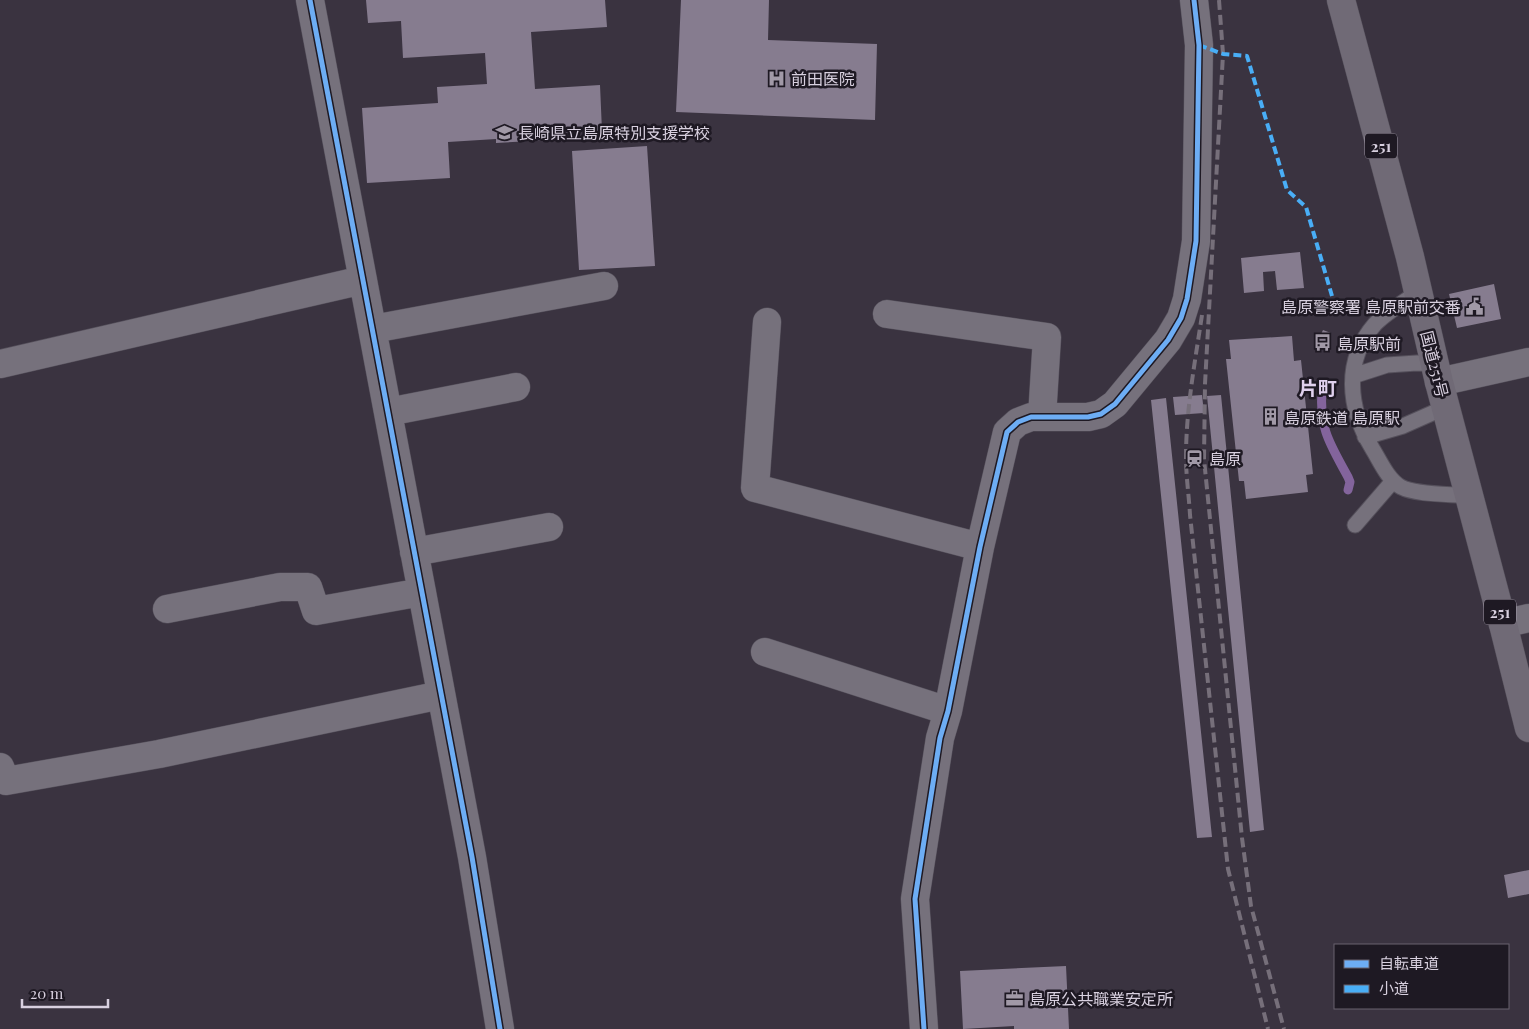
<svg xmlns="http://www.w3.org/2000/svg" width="1529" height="1029" font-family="'Playfair Display','Noto Sans JP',serif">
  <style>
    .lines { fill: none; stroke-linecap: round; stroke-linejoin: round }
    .stream { stroke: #83649c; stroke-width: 9 }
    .building { fill: #867c8f }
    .service-casing { stroke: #55505b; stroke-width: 17 }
    .minor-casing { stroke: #55505b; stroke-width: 29 }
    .trunk-casing { stroke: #55505b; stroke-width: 29 }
    .service { stroke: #76717c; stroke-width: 15 }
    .minor { stroke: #76717c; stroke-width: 28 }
    .trunk { stroke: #706a76; stroke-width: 28 }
    .rail { stroke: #766f7a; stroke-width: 4; stroke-dasharray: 10 5; stroke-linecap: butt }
    .quiet { stroke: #49aef6; stroke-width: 4; stroke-dasharray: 8 4; stroke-linecap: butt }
    .cycleway-casing { stroke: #1e1923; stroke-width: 8 }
    .cycleway { stroke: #6dadf4; stroke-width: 5 }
    .labels { text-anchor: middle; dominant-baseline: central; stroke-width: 5; stroke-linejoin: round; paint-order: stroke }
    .shield { fill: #1e1923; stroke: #a099a7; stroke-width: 1 }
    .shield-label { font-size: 15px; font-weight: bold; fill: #d8d0df }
    .poi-label { font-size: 16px; fill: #d8d0df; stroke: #1e1923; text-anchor: start }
    .street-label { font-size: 16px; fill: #d8d0df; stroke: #1e1923 }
    .quarter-label { font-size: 19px; font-weight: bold; fill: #e0d1ee; stroke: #1e1923 }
  </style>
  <rect width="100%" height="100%" fill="#3a3340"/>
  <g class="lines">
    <path class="stream" d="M1322 390C1319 429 1330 444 1348 477L1350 482 1348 490"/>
  </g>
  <path class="building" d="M366 0H605L607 27 531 32 535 89 600 85 602 131 550 134 551 140 496 143V139L448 142 450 178 367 183 362 108 438 103 437 87 487 84 485 53 403 58 401 21 368 23Z
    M681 0H769L768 40 877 44 875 120 676 112Z
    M647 146 655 266 579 270 572 151Z
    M1300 252 1304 288 1277 290 1275 271 1263 272 1264 291 1244 293 1241 258Z
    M1494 284 1501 319 1457 328 1449 294Z
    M1323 330 1331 333 1325 348 1316 344Z
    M1292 336 1294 361 1301 360 1313 474 1306 475 1308 492 1246 499 1244 481H1239L1226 359H1231L1229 340Z
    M1202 395 1204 413 1175 415 1173 397Z
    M1221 395 1264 830 1250 832 1207 396Z
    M1166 398 1212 837 1197 838 1151 400Z
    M1529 870V894L1508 898 1504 875Z
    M1066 966 1069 1029H1014V1026L963 1029 960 971Z"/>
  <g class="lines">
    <defs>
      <path id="service" d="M1418 292C1404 302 1387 312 1375 324 1343 361 1348 408 1372 448 1380 461 1388 480 1401 487 1416 495 1452 494 1469 496
        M1353 376 1387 365 1417 363 1435 364
        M1365 437 1403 426 1446 407
        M1355 525 1393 481"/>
      <path id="minor" d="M310 0 472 857 500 1029
        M887 314 1047 337 1042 417
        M767 322 755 488 980 547
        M373 329 604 286
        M0 364 363 280
        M1439 382 1529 362
        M388 412 516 387
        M414 552 549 527
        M167 609 280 587H308L316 611 422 592
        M1503 624 1529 618
        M765 652 948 711
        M0 767 6 781 159 754 441 695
        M924 1029 915 899 940 738 948 711 980 547 1007 432 1018 422 1031 417H1088L1101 414 1115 404 1168 340 1181 318 1187 299 1196 241 1199 45 1194 0"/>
      <path id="trunk" d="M1341 0 1410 257 1439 382 1503 624 1529 728"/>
    </defs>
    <use href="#service" class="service-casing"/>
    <use href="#minor" class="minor-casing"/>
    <use href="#trunk" class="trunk-casing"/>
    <use href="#service" class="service"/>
    <use href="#minor" class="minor"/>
    <use href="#trunk" class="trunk"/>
    <path class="rail" d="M1219 0 1223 54 1205 384 1204 459 1242 838 1251 906 1284 1029
      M1202 315C1195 362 1186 409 1186 457 1186 477 1189 496 1190 515L1228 869 1268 1029"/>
    <path class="quiet" d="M1199 45 1223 54 1247 56 1287 190 1306 207 1332 296"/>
    <defs>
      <path id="cycleway" d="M310 0 472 857 500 1029
        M924 1029 915 899 940 738 948 711 980 547 1007 432 1018 422 1031 417H1088L1101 414 1115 404 1168 340 1181 318 1187 299 1196 241 1199 45 1194 0"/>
    </defs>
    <use href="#cycleway" class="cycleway-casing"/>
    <use href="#cycleway" class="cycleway"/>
  </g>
  <defs>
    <symbol id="hospital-bare" viewBox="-9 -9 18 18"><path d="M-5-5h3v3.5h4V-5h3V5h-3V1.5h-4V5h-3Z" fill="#a199a7" stroke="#1e1923" stroke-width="2.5" paint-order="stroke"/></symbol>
    <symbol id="school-bare" viewBox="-9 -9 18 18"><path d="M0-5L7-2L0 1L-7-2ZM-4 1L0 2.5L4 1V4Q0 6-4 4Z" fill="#a199a7" stroke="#1e1923" stroke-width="2.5" paint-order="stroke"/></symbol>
    <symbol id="civic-bare" viewBox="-9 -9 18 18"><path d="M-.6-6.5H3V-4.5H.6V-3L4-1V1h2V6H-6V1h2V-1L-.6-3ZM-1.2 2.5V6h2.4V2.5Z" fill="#a199a7" stroke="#1e1923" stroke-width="2.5" paint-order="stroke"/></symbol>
    <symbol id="bus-bare" viewBox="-9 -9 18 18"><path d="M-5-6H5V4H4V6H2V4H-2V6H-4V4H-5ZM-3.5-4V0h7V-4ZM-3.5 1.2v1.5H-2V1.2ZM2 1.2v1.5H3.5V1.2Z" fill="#a199a7" stroke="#1e1923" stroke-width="2.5" paint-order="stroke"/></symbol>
    <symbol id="building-bare" viewBox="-9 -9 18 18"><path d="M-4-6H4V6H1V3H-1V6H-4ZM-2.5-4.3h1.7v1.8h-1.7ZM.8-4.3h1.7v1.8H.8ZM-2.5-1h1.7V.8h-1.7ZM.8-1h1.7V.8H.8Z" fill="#a199a7" stroke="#1e1923" stroke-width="2.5" paint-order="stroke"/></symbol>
    <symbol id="station-bare" viewBox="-9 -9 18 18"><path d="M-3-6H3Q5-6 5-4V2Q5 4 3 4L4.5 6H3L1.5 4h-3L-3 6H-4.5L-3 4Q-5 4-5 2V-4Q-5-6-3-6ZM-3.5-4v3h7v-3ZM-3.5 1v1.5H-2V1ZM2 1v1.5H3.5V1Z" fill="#a199a7" stroke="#1e1923" stroke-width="2.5" paint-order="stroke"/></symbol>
    <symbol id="office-bare" viewBox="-9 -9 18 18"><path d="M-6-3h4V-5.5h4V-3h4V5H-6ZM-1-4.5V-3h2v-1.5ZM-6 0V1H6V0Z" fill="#a199a7" stroke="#1e1923" stroke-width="2.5" paint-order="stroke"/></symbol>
  </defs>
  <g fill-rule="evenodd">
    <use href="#hospital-bare" x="764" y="66" width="25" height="25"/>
    <use href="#school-bare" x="492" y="120" width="25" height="25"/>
    <use href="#civic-bare" x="1462" y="294" width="25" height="25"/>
    <use href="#bus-bare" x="1310" y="330" width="25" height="25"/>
    <use href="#building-bare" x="1258" y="404" width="25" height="25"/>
    <use href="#station-bare" x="1182" y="446" width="25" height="25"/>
    <use href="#office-bare" x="1002" y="986" width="25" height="25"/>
  </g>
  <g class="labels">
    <g class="shield">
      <rect x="1365" y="133.5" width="32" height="25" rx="4"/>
      <rect x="1484" y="599.5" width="32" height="25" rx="4"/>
    </g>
    <g class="shield-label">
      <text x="1381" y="146">251</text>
      <text x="1500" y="612">251</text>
    </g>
    <g class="poi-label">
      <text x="791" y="78">前田医院</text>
      <text x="518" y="132">長崎県立島原特別支援学校</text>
      <text x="1461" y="306" text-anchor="end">島原警察署 島原駅前交番</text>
      <text x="1337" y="343">島原駅前</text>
      <text x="1284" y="417">島原鉄道 島原駅</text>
      <text x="1209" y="458">島原</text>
      <text x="1029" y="998">島原公共職業安定所</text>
    </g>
    <g class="street-label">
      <text transform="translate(1435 364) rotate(76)">国道251号</text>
    </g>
    <g class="quarter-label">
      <text x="1318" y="387">片町</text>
    </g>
  </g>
  <rect x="1334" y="944" width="175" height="65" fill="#1e1923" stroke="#68626e"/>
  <rect x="1344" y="960" width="25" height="8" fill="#6dadf4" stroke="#68626e"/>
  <text x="1379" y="969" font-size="15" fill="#d8d0df">自転車道</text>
  <rect x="1344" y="985" width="25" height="8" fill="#49aef6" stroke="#68626e"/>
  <text x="1379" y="994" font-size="15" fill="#d8d0df">小道</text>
  <path d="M22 999v8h86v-8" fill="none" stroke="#d8d0df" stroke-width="2.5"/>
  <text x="30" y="999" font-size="15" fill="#d8d0df" stroke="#1e1923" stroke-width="4" paint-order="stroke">20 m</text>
</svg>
